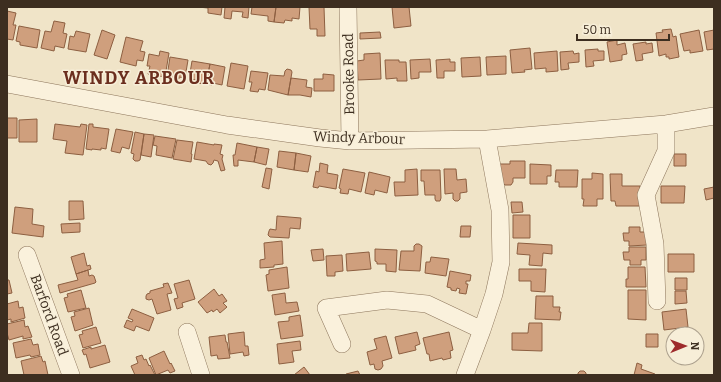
<svg xmlns="http://www.w3.org/2000/svg" width="721" height="382" font-family="Bitter,serif">
  <style>
    .building { fill: #cf9f7d; stroke: #8d5f41 }
    .lines { fill: none; stroke-linecap: round; stroke-linejoin: round }
    .minor-casing { stroke: #8d765c; stroke-width: 18 }
    .minor { stroke: #faf1dc; stroke-width: 17 }
    .labels { text-anchor: middle; dominant-baseline: central; stroke-width: 3; stroke-linejoin: round; paint-order: stroke }
    .street-label { font-size: 14px; fill: #3d2e20; stroke: #f7eed8 }
    .district-label { font-size: 18px; font-weight: bold; letter-spacing: 1px; fill: #6b2e1e; stroke: #f7eed8 }
  </style>
  <rect width="100%" height="100%" fill="#f0e4c8"/>
  <path class="building" d="M198 7H222L221 15 208 13V8Z
    M225 7H249L248 18 242 17 243 12 232 11 231 19 224 18Z
    M252 7H276L274 22 268 21V16L251 14Z
    M276 7H300L299 19 292 18V21L285 20 284 23 274 22Z
    M309 7H324L325 36H317V29H310Z
    M392 7H409L411 26 394 28Z
    M7 11 16 13 13 25H16L13 40 7 39Z
    M54 21 65 23 63 33 67 34 64 48 55 46 54 51 41 48 45 31 51 32Z
    M19 26 40 30 37 48 20 45V42L16 41Z
    M671 29 673 37 676 36 679 57 669 59V57H666V54L659 56 656 33 663 32 662 30Z
    M102 30 115 35 107 59 94 55Z
    M699 30 703 51 690 53V50L684 51 680 34Z
    M714 30V49L707 50 704 32Z
    M76 31 90 34 86 52 68 49 70 36 74 37Z
    M380 32 381 38 360 39V33Z
    M126 37 143 41 140 51 145 52 143 61 137 60 136 66 120 62Z
    M617 40V45L625 43 627 54 622 55V60L610 62 607 42Z
    M646 42V44L652 43 653 52 642 54 643 60 636 61 633 44Z
    M530 48 532 69 524 70 525 72 512 73 510 50Z
    M598 49V51H604V60L593 61 594 66 586 67 585 50Z
    M160 51 169 53 165 77 148 74 150 66H147L149 54 159 56Z
    M557 51 558 71 546 72V68L535 69 534 53Z
    M573 51 574 54 579 53V62L568 63 569 69 561 70 560 52Z
    M380 53 381 79 358 80 357 61 364 60V54Z
    M506 56V74L487 75 486 57Z
    M170 57 188 60 185 78 179 77V79L170 78 171 71 168 70Z
    M480 57 481 76 462 77 461 58Z
    M430 59 431 72H419V78L411 79 410 60Z
    M450 59V62H455V71H444V78H437L436 60Z
    M385 60H399V62H406L407 81H397V78L386 79Z
    M192 61 210 64 206 84 196 83 197 80 189 79Z
    M231 63 248 66 244 89 227 86Z
    M210 64 225 67 222 85 213 83 212 85 206 84Z
    M287 69 291 70 292 72 288 95 268 90 270 75 284 76 285 71Z
    M251 71 268 73 265 90 259 89 258 92 250 91 252 82H249Z
    M323 74 334 75V91H314V79H323Z
    M291 78 307 80 306 87 312 88 311 97 300 95H288Z
    M7 118H17V138H7Z
    M37 119V142H19V120Z
    M55 124 80 127 81 124 87 125 83 155 65 153 67 141 53 139Z
    M89 124H93V127L109 129 106 149 101 148V150L92 149V150L86 149Z
    M116 129 133 132 129 149 122 147 120 153 111 151Z
    M135 132 144 134 140 160 138 161H135L133 159 134 154 131 153Z
    M144 134 154 135 151 157 141 155Z
    M155 136 176 139 172 158 156 155 157 146 153 145Z
    M177 140 193 142 191 154H192L191 162 173 159Z
    M197 142 214 145V144L222 145 220 154 223 155 222 159 225 170 221 171 218 161 214 160 213 163 211 165 208 164 206 161 194 159Z
    M237 143 257 147 254 162 238 160V166H234L233 155H235Z
    M257 147 269 149 266 165 254 162Z
    M279 151 296 153 294 170 277 167Z
    M296 153 311 156 308 172 294 170Z
    M674 154H686V166H674Z
    M510 161H525V178H513V182L511 185H505L500 181V164H510Z
    M320 163 328 165 327 173 338 175 336 189 319 186 318 188 313 187 316 171 319 172Z
    M530 164 551 165V176H547V184H530Z
    M266 168 272 169 269 189 262 187Z
    M343 169 365 173 361 192 349 189 348 194 340 193 341 189 339 188Z
    M417 169 418 195 395 196 394 182H405V170Z
    M444 169H456L457 180 466 179 467 192 460 193V199L458 201H455L453 199V193L445 194Z
    M421 170H440L441 198 440 201H436L435 199V195H425L424 181H421Z
    M556 170H578L577 187H559V182H555Z
    M369 172 390 177 387 193 375 190 374 195 365 193Z
    M592 173 603 174V199H597V206H583L584 199H582V179H592Z
    M610 174H622V186H640V206H616L615 201H611Z
    M661 186H685L684 203H661Z
    M714 187V198L706 200 704 189Z
    M69 201H83L84 219 69 220Z
    M511 202H522L523 212 512 213Z
    M15 207 33 209 32 224 44 226 43 237 12 233Z
    M513 215H530V238H513Z
    M277 216 301 218 300 229 290 228 289 238 270 237 268 235 269 231 270 229 276 230Z
    M80 223V232L62 233 61 224Z
    M461 226H471L470 237H460Z
    M629 227H640V232H646L647 245 629 246V241H624L623 233H629Z
    M282 241 283 264 274 265V267L260 268V260L265 259 264 243Z
    M518 243 552 245V254L543 253 542 266 529 265 530 255 517 254Z
    M416 244H419L422 246 420 271 399 270 401 251H414V246Z
    M629 247H646V260H641V265H630V260H624L623 252H629Z
    M323 249 324 260 313 261 311 250Z
    M375 249 397 250 396 272 386 271V264H377V262L375 261Z
    M369 252 371 269 347 271 346 254Z
    M84 253 87 266 90 265 91 269 76 274 71 257Z
    M668 254H694V272H668Z
    M342 255 343 271 335 272V276H327L326 256Z
    M431 257 449 259 446 276 425 273 426 262H430Z
    M287 267 289 288 268 291 266 275 269 274V270Z
    M628 267H645L646 287H626V279H628Z
    M519 269H546L545 292 531 291V281H519Z
    M88 270 89 276 92 275 94 276 96 282 95 283 60 293 58 285 78 280 76 274Z
    M450 271 471 275 470 281H466V284H468L466 294 459 293 460 289 457 288 456 291 451 290V288L447 287Z
    M675 278H687V290H675Z
    M7 280H9L12 293 7 294Z
    M189 280 195 299 182 303 183 307 177 309 174 299 178 298 174 284Z
    M168 283 172 293 167 294 171 310 157 314 152 299 149 300 146 299V296L147 294 150 293V291L164 287 163 284Z
    M214 289 219 296 222 294 227 301 223 303 227 307 220 313 217 309 213 312 212 310 207 313 198 302Z
    M81 290 86 308 68 312 64 298 68 297 67 294Z
    M628 290H646V320L628 319Z
    M675 291H686L687 303 675 304Z
    M285 293 286 303 297 302 299 311 275 315 272 295Z
    M536 296H553V307H560L559 312H561L560 320 535 319Z
    M18 301 19 308 23 307 25 318 11 322V319L7 320V304Z
    M89 308 93 325 75 331 71 317 75 316 74 312Z
    M132 309 154 318 149 331 136 326 134 331 124 327 127 320 132 322 133 320 128 318Z
    M686 309 688 327 664 330 662 312Z
    M300 315 303 336 281 339 278 322 289 321V317Z
    M24 320 25 327 28 326 32 337 23 339V336L9 340 7 333V324Z
    M529 323H542V351L512 350V333H528Z
    M96 327 101 343 83 348 79 335 83 334 82 331Z
    M244 332 245 346H248L249 355 244 356 243 352 230 354 228 334Z
    M417 332 420 344 415 346 416 350 399 354 395 337Z
    M449 332 453 350 450 351 451 358 443 360 442 358 430 361 429 354H427L423 338Z
    M646 334H658V347H646Z
    M225 335 226 342H227L230 358 218 359 217 355 211 356 209 337Z
    M386 336 392 358 382 361 383 366 381 369 378 370 375 369 374 364 370 365 367 352 377 349 374 339Z
    M31 339 33 345 38 344 40 355 31 357 30 355 16 358 13 343Z
    M300 341 301 350 292 351 294 362 279 364 277 344Z
    M105 345 110 362 90 368 86 354 84 355 82 350 91 347V349Z
    M164 351 170 364 171 363 175 371 170 373 168 370 156 375 149 358Z
    M142 355 144 360 146 359 149 366 150 365 155 375H135L131 366 138 363 136 357Z
    M41 356 43 362 45 361 48 375H24L21 361Z
    M637 363 642 365 641 369 655 374V375H634Z
    M304 367 310 375H294Z
    M358 371 360 375H346V374Z
    M580 371H584L586 373V375H578V373Z"/>
  <g class="lines">
    <defs>
      <path id="minor" d="M348 7 350 141
        M7 84 227 125 320 138 350 141 487 139 666 124 714 116
        M27 255 71 375
        M657 301 655 244 646 195 666 151V124
        M187 332 201 375
        M342 344 326 308 387 300 427 304 482 330
        M465 375 482 330 494 294 501 262 500 210 487 139"/>
    </defs>
    <use href="#minor" class="minor-casing"/>
    <use href="#minor" class="minor"/>
  </g>
  <g class="labels">
    <g class="street-label">
      <text transform="translate(349 74) rotate(-91)">Brooke Road</text>
      <text transform="translate(359 138) rotate(2)">Windy Arbour</text>
      <text transform="translate(49 315) rotate(70)">Barford Road</text>
    </g>
    <g class="district-label">
      <text x="139" y="78">WINDY ARBOUR</text>
    </g>
  </g>
  <rect width="721" height="382" fill="none" stroke="#3d2e20" stroke-width="16"/>
  <g transform="translate(685 346) rotate(89)"><circle r="19" fill="#f7eed8" stroke="#ada18e"/>
  <path d="M0-3L7 15L0 10L-7 15Z" fill="#9e2a2b"/>
  <text y="-6" font-size="11" font-weight="bold" text-anchor="middle" fill="#3d2e20">N</text>
  </g>
  <path d="M577 34v6h92v-6" fill="none" stroke="#3d2e20" stroke-width="2"/>
  <text x="583" y="34" font-size="12" fill="#3d2e20" stroke="#f7eed8" stroke-width="3" paint-order="stroke">50 m</text>
</svg>
